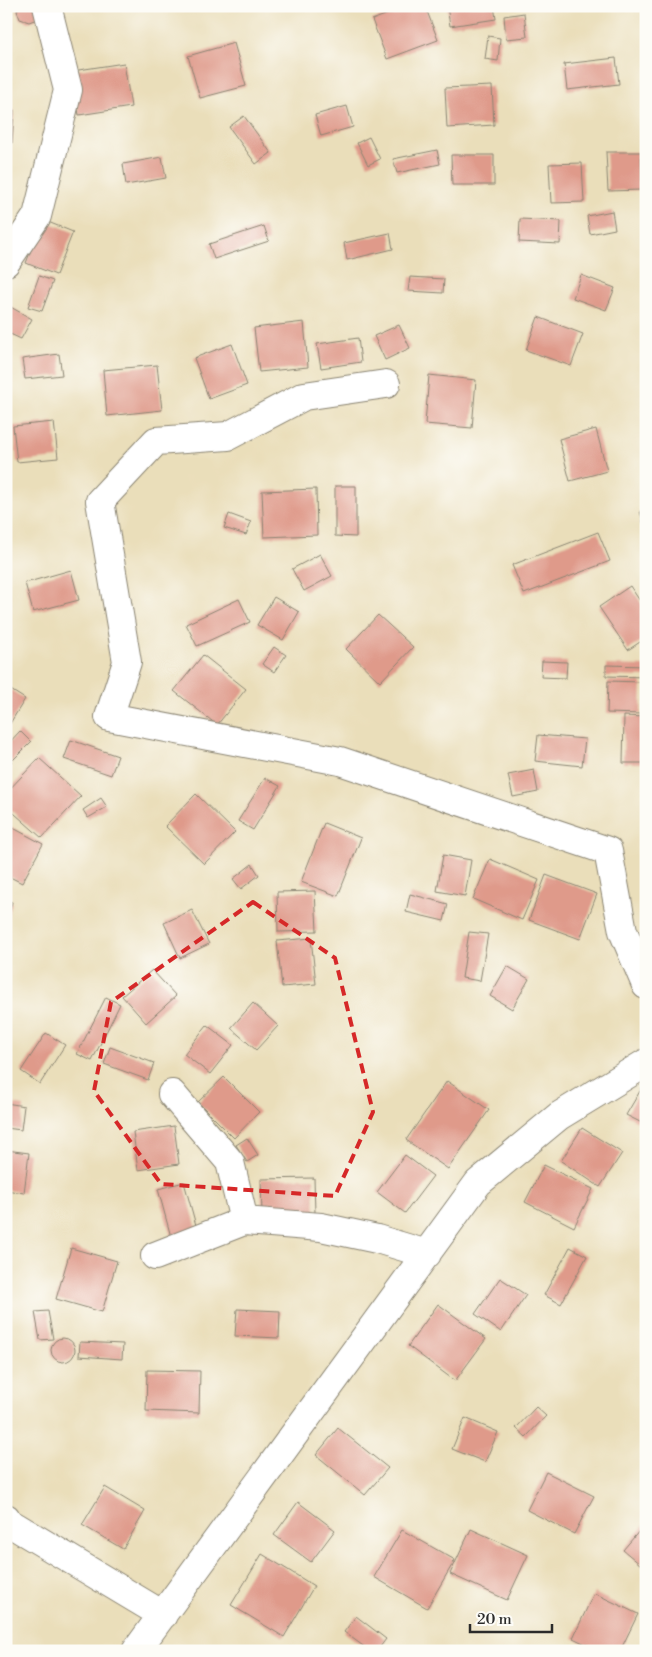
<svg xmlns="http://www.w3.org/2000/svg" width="652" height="1657" font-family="'Libre Bodoni',serif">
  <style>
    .building { fill: #df9a8a }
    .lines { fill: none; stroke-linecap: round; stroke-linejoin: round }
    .minor-casing { stroke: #8a8472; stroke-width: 30 }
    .minor { stroke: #fff; stroke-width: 28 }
    .marked { fill: none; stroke: #d62828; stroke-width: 4; stroke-dasharray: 10 6; stroke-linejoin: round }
  </style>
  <rect width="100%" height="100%" fill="#fdfcf7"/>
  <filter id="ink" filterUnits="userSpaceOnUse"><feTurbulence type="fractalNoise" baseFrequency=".02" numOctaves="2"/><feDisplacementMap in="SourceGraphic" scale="10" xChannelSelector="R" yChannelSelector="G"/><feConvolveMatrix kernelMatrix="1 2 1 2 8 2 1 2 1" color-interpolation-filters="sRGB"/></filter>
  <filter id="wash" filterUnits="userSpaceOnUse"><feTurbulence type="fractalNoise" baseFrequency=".0096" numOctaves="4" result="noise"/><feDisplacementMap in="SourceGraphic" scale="20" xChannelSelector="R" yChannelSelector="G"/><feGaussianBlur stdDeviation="1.12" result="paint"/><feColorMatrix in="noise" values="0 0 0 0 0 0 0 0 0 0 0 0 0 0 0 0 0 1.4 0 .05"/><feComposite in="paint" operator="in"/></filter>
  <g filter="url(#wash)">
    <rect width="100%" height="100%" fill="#eadeba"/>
    <g id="blocks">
      <path class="building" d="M19 6H38L37 19 29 22 20 19 17 11Z
        M409 6H425L438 40 387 59 372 20Z
        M447 6H494L496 19 450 26Z
        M524 13 527 37 506 39 504 16Z
        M488 36 500 38 498 61 485 59Z
        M234 43 246 86 200 98 188 56Z
        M616 58 619 84 567 90 564 64Z
        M124 63 131 107 79 115 72 71Z
        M492 86 494 125 447 128 445 88Z
        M347 106 353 127 321 136 315 115Z
        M6 109 14 110 12 143H6Z
        M244 116 271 153 256 164 229 127Z
        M369 137 380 159 368 165 357 143Z
        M437 150 440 164 397 173 393 159Z
        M606 152H641L642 190 608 191Z
        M451 155H494V185H452Z
        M162 157 166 178 126 185 123 164Z
        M582 163 584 202 551 203 549 164Z
        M612 211 615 229 590 234 587 216Z
        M520 219 561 221 560 244 519 242Z
        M43 220 73 232 56 275 26 263Z
        M264 226 269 241 214 259 209 244Z
        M390 233 393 249 347 260 344 243Z
        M581 275 615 288 606 310 573 298Z
        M39 276 53 281 42 311 28 307Z
        M410 277 444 279 443 293 408 291Z
        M7 305 32 319 21 339 6 332Z
        M538 317 583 334 571 366 526 350Z
        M304 322 308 367 259 372 254 328Z
        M399 325 410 348 385 360 374 336Z
        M358 338 361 362 321 368 317 344Z
        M232 344 247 385 209 399 194 358Z
        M59 354 62 375 25 379 22 359Z
        M157 365 162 410 107 416 103 370Z
        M429 375 476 380 472 428 425 424Z
        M54 422 58 458 17 462 13 426Z
        M596 429 607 471 570 481 559 439Z
        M335 486H356V537L335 536Z
        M316 489 317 535 264 537 262 491Z
        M646 510V530H645L640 511Z
        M229 514 251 522 246 535 224 528Z
        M598 532 610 561 524 594 512 565Z
        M320 554 332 576 304 591 292 569Z
        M71 570 79 600 33 612 25 583Z
        M630 586 646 610V638L628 650 599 607Z
        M274 597 299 612 283 640 257 625Z
        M239 599 250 622 197 646 186 624Z
        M378 615 413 647 380 682 346 649Z
        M274 647 286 655 274 672 262 664Z
        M203 655 246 689 217 725 174 691Z
        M542 661 567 662 566 678 541 677Z
        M606 665 646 666V677L606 676Z
        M608 681 642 682 641 714 607 713Z
        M6 687 25 699 6 730Z
        M624 716 646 717V763H623Z
        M20 731 31 742 11 762 6 757V746Z
        M538 735 585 739 582 766 535 761Z
        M71 740 118 756 111 775 64 759Z
        M39 758 81 796 42 838 6 806V793Z
        M534 770 538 792 513 797 508 775Z
        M265 778 280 786 253 830 238 821Z
        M196 794 235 832 204 864 165 826Z
        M101 798 107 807 88 818 83 810Z
        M324 823 361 838 338 896 301 882Z
        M6 824 43 844 22 883 6 875Z
        M443 855 471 860 465 896 437 891Z
        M490 859 539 880 522 920 473 899Z
        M252 864 259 875 241 889 233 879Z
        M546 875 597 894 580 939 529 920Z
        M315 891 317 931 278 932 277 892Z
        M410 894 448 904 444 921 406 912Z
        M6 900 12 902 7 921H6Z
        M192 910 209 944 180 958 164 923Z
        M469 932 488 934 480 981 462 978Z
        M311 938 316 984 282 987 277 941Z
        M507 966 529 979 512 1009 490 996Z
        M152 970 176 996 146 1023 122 996Z
        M106 997 120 1004 92 1061 77 1054Z
        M253 1003 278 1026 256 1050 231 1028Z
        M207 1025 233 1045 210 1074 184 1054Z
        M46 1033 65 1045 40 1084 21 1071Z
        M110 1047 154 1063 148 1080 104 1064Z
        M224 1077 259 1112 234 1138 198 1102Z
        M447 1081 489 1110 448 1169 406 1140Z
        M643 1086 646 1087V1125L626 1115Z
        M6 1103 24 1106 21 1130 6 1128Z
        M174 1126 179 1164 138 1170 133 1132Z
        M582 1128 622 1153 600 1187 561 1161Z
        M247 1138 258 1155 247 1162 236 1145Z
        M6 1150 29 1153 24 1193 6 1190Z
        M405 1155 433 1176 405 1213 377 1192Z
        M544 1165 593 1189 574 1227 525 1202Z
        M314 1178 315 1213 262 1214 261 1179Z
        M184 1182 197 1229 171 1237 158 1189Z
        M570 1247 587 1256 561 1304 544 1295Z
        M71 1248 117 1261 102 1312 56 1299Z
        M500 1278 526 1295 501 1332 475 1314Z
        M438 1304 486 1339 455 1381 408 1346Z
        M237 1309 280 1311 279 1338 235 1336Z
        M48 1311 53 1339 40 1340 35 1312Z
        M51 1350a12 12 0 1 1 24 0a12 12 0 1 1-24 0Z
        M80 1342 123 1344 122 1359 79 1356Z
        M147 1370 200 1371 199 1413 146 1411Z
        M536 1407 546 1416 526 1437 516 1428Z
        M465 1418 498 1432 485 1462 452 1449Z
        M338 1428 388 1468 365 1495 316 1455Z
        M546 1472 594 1496 574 1534 527 1510Z
        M105 1487 145 1511 123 1549 82 1525Z
        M298 1502 335 1530 311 1562 274 1535Z
        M646 1523V1569L623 1550Z
        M471 1529 528 1555 507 1600 450 1574Z
        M402 1530 455 1560 427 1608 374 1577Z
        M262 1554 314 1586 284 1637 231 1605Z
        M594 1593 638 1614 620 1651H600L573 1638Z
        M356 1616 386 1639 377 1651H370L344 1632Z"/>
    </g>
  </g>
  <g filter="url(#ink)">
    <use href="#blocks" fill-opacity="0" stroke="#8a8472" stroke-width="1"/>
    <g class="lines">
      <defs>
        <path id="minor" d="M6 262 37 216 68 90 47 6
          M386 384 304 396 228 436 156 441 100 501 127 662 109 717 340 761 608 851 623 931 646 985
          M172 1094 230 1162 244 1221 321 1227 377 1239 427 1254
          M155 1256 244 1221
          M6 1518 8 1522 163 1615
          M136 1651 478 1183 559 1116 646 1063"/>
      </defs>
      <use href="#minor" class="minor-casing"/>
      <use href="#minor" class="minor"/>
    </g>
  </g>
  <path class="marked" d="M253 902 335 958 373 1112 335 1196 161 1184 94 1091 111 1002Z"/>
  <rect width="652" height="1657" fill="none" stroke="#fdfcf7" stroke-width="25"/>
  <path d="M470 1624v8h82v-8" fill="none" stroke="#2b2b2b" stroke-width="2.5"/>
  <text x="477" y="1624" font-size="15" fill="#2b2b2b" stroke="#fdfcf7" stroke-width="4" paint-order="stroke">20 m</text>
</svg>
